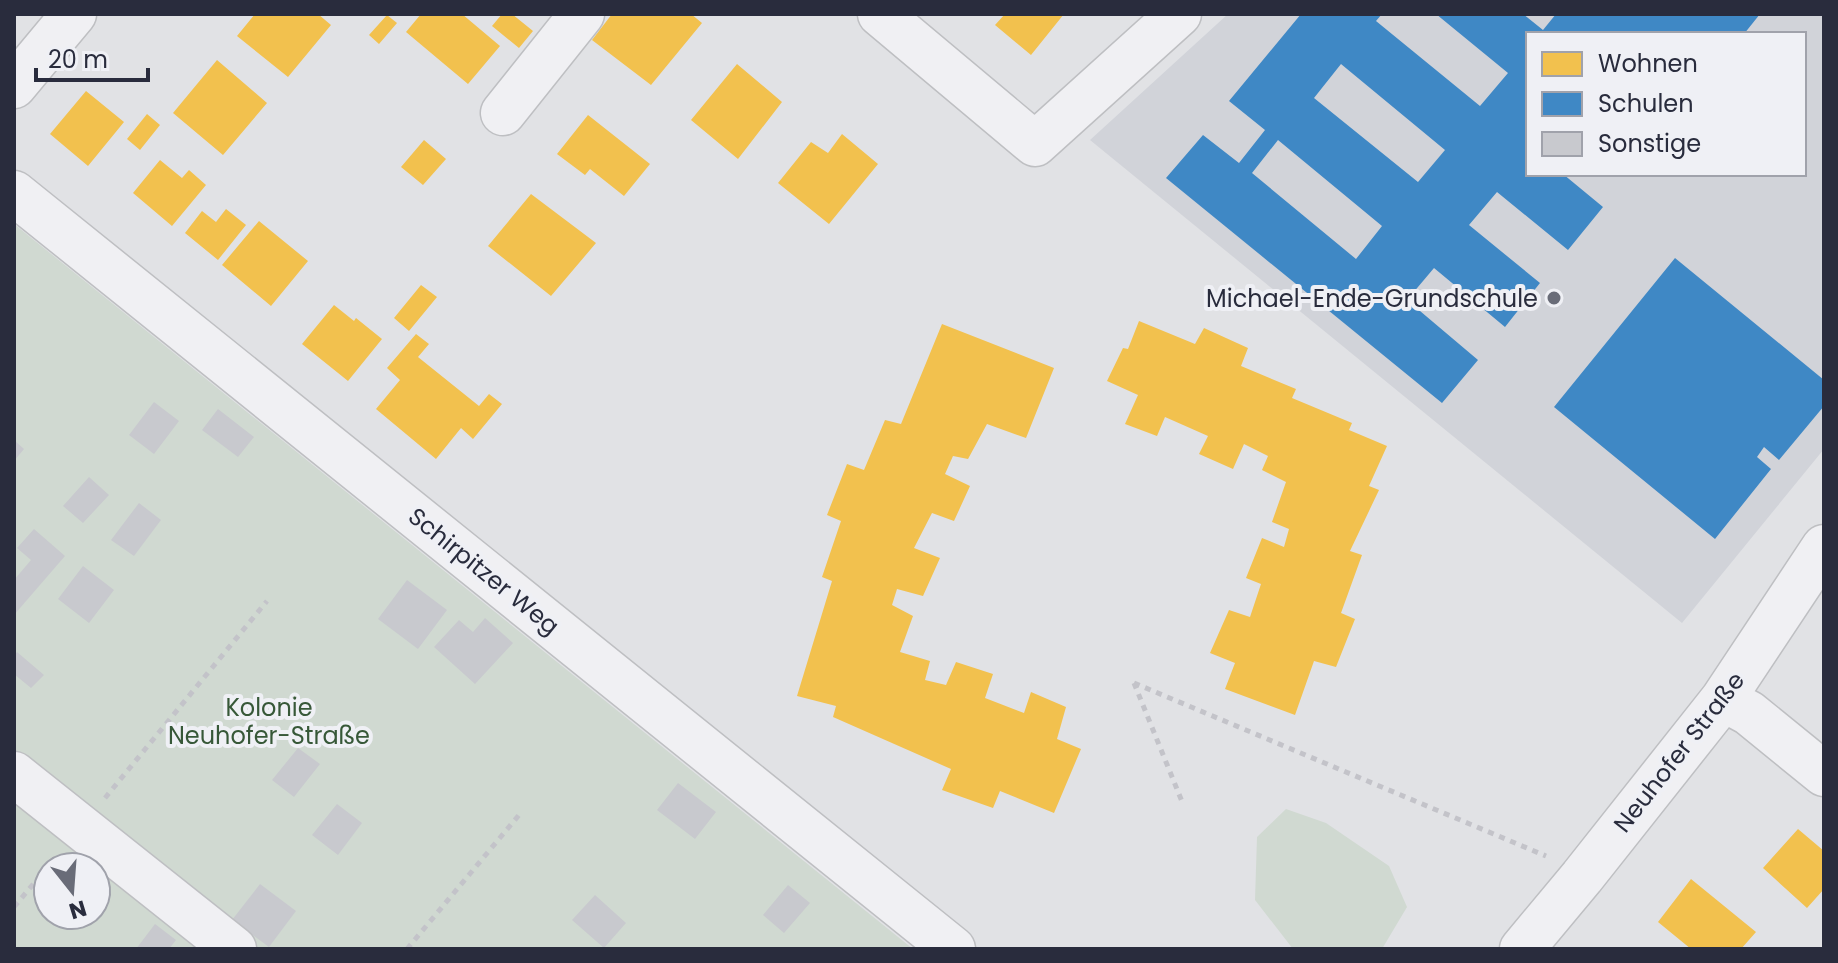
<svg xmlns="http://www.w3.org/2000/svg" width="1838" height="963" font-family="Poppins,sans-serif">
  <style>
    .built { fill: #d1d3d9; fill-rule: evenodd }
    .green { fill: #d0d9d1; fill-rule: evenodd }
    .homes { fill: #f2c14e }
    .schools { fill: #3f88c5; fill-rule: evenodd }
    .building { fill: #c8c9ce }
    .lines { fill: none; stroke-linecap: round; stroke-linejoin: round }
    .minor-casing { stroke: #bebfc2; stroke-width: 47 }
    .path { stroke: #c3c3c9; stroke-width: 5; stroke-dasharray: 6 6; stroke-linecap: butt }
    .minor { stroke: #f0f0f3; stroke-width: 44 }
    .poi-dot { fill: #696c78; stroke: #eff0f5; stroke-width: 3 }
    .labels { text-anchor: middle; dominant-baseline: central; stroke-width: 8; stroke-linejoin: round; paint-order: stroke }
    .poi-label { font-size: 24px; fill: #292c3d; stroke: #eff0f5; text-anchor: end }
    .street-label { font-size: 24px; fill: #292c3d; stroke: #eff0f5 }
    .park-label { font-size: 24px; fill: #375838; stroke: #eff0f5 }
  </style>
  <rect width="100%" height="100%" fill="#e1e2e5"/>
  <path class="built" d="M1228 14H1824V449L1682 623 1090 140ZM1528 34H1804V174H1528Z"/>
  <path class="green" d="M14 224 913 949H14ZM48 867H96V915H48Z
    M1286 809 1326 823 1389 866 1407 907 1382 949H1293L1255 900 1257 837Z"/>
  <path class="homes" d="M255 14H318L331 25 288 77 237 36Z
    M421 14H462L500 46 468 84 406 32Z
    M502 14H512L533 31 519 48 492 26Z
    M612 14H691L702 23 651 85 592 40Z
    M1005 14H1064L1031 55 995 25Z
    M387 15 397 23 379 44 369 35Z
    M217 60 267 103 223 155 173 113Z
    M737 64 782 102 738 159 691 120Z
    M86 91 124 122 88 166 50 134Z
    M147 114 160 125 140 150 127 139Z
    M588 115 650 164 624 196 590 169 585 175 557 154Z
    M842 134 878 164 829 224 778 183 811 142 828 153Z
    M424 140 446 159 423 185 401 167Z
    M160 160 182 178 189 170 206 185 172 226 133 193Z
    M531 194 596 243 551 296 488 246Z
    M226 209 246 225 218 260 185 233 202 211 216 222Z
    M259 221 308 261 271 306 222 265Z
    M421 285 437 297 409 331 394 318Z
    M334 305 354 321 356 318 382 339 348 381 302 344Z
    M1139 321 1195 344 1204 328 1248 348 1241 366 1296 389 1292 398 1352 423 1349 430 1387 446 1369 486 1379 490 1350 551 1362 555 1341 613 1355 619 1336 667 1314 661 1295 715 1225 689 1235 663 1210 653 1229 610 1250 617 1261 584 1246 578 1262 538 1284 547 1289 529 1272 522 1286 482 1262 470 1268 456 1244 444 1233 469 1199 454 1208 436 1165 417 1157 436 1125 424 1138 395 1107 381 1123 348 1128 349Z
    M942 324 1054 368 1026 438 987 424 968 459 953 456 945 474 970 486 954 521 932 513 914 548 940 558 923 596 897 589 892 605 913 616 900 652 930 661 925 680 946 685 956 662 993 674 985 698 1024 713 1031 692 1066 707 1057 739 1081 749 1054 813 1000 791 993 808 942 790 951 769 833 717 836 706 797 696 832 581 822 577 841 521 827 515 847 464 864 470 885 420 901 424Z
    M416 334 429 344 418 357 479 406 489 394 502 404 473 439 461 428 436 459 376 409 400 380 387 368Z
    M1798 829 1824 851V889L1807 908 1763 868Z
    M1691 879 1756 932 1741 949H1691L1658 922Z"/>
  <path class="schools" d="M1301 14H1382L1376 21 1480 106 1508 73 1436 14H1523L1543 30 1556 14H1760L1744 34H1528V174H1563L1603 207 1568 250 1497 192 1469 225 1540 283 1505 327 1434 268 1407 300 1478 360 1442 403 1166 178 1203 135 1239 163 1265 130 1229 101ZM1341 64 1445 150 1418 182 1314 98ZM1278 140 1382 226 1356 259 1252 173Z
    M1675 258 1824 380V406L1779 460 1764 447 1757 457 1771 469 1715 539 1554 407Z"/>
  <path class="building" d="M154 402 179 421 154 454 129 435Z
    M218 409 254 437 238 457 202 430Z
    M14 440 24 449 14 461Z
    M89 477 109 495 83 523 63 506Z
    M139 503 161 520 134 556 111 540Z
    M34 529 65 556 14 615V580L31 560 17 548Z
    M83 566 114 590 89 623 58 599Z
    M407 580 447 610 418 649 378 619Z
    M485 618 513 643 475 684 434 647 459 620 473 632Z
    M17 652 44 675 31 688 14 674V656Z
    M298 748 320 764 294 797 272 780Z
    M678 783 716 812 695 839 657 810Z
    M337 804 362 823 338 855 312 835Z
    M260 884 296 911 269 947 232 920Z
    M788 885 810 903 784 933 763 915Z
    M595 895 626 923 604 948 572 920Z
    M155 924 176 940 169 949H136Z"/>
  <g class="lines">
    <defs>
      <path id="minor" d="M880 14 1035 144 1179 14
        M14 86 74 14
        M503 113 582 14
        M14 193 953 949
        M1723 699 1749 713 1824 774
        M14 774 234 949
        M1522 949 1582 877 1723 699 1824 547"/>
    </defs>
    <use href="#minor" class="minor-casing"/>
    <path class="path" d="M1134 683 1546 856
      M1134 683 1183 804
      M105 798 267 601
      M14 907 55 858
      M407 949 519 815"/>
    <use href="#minor" class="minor"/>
  </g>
  <circle class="poi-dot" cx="1554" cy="298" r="8"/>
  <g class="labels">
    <g class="poi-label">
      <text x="1538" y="298">Michael-Ende-Grundschule</text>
    </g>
    <g class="street-label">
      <text transform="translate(484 571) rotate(39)">Schirpitzer Weg</text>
      <text transform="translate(1679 752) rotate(-52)">Neuhofer Straße</text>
    </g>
    <g class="park-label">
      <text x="269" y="707">Kolonie<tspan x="269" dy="28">Neuhofer-Straße</tspan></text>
    </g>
  </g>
  <rect width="1838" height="963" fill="none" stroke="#292c3d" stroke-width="32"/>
  <rect x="1526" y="32" width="280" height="144" fill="#eff0f5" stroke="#a0a2ab" stroke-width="2"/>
  <rect x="1542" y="52" width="40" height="24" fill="#f2c14e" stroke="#a0a2ab" stroke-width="2"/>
  <text x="1598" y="72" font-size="24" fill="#292c3d">Wohnen</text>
  <rect x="1542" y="92" width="40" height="24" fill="#3f88c5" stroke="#a0a2ab" stroke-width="2"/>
  <text x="1598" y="112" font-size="24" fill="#292c3d">Schulen</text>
  <rect x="1542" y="132" width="40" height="24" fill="#c8c9ce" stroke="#a0a2ab" stroke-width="2"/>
  <text x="1598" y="152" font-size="24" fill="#292c3d">Sonstige</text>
  <g transform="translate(72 891) rotate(163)"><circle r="38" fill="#eff0f5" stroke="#a0a2ab" stroke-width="2"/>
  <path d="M0-6L14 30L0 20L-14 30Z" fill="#696c78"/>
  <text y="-12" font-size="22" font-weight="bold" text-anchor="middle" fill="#292c3d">N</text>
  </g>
  <path d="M36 68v12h112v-12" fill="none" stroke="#292c3d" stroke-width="4"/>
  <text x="48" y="68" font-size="24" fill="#292c3d" stroke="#eff0f5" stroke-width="6" paint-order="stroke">20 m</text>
</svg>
